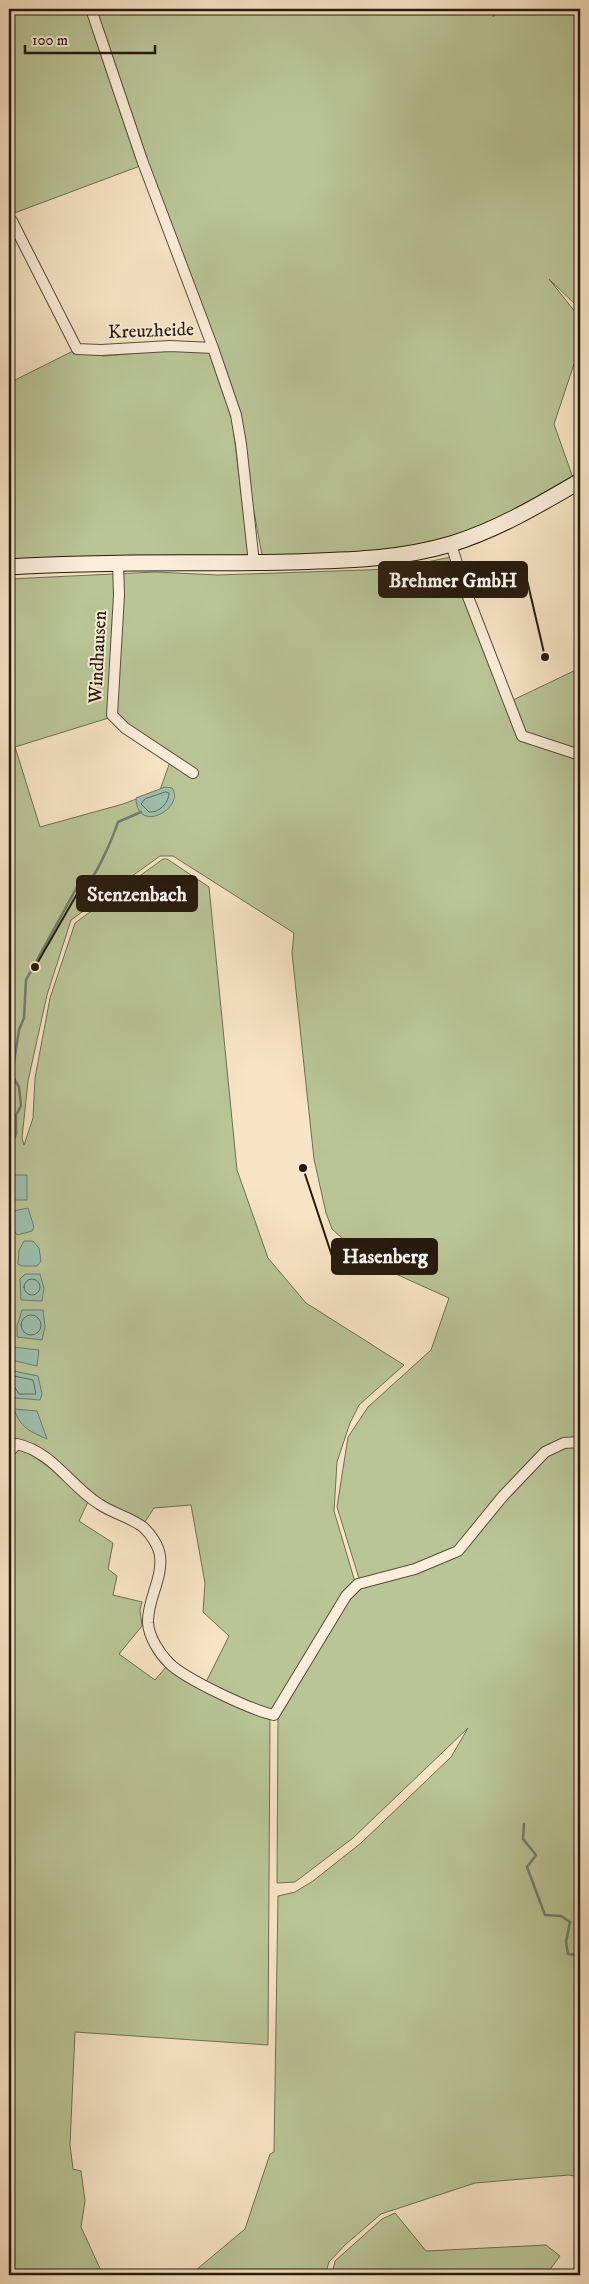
<svg xmlns="http://www.w3.org/2000/svg" width="589" height="2284" font-family="'IM FELL DW Pica',serif">
  <style>
    .green { fill: #b9c597; stroke: #6f6f52; fill-rule: evenodd }
    .water { fill: #9ebfae; stroke: #6e7d6e }
    .lines { fill: none; stroke-linecap: round; stroke-linejoin: round }
    .shore { stroke: #626c5e; stroke-width: 1 }
    .stream { stroke: #6e7d6e; stroke-width: 2.5 }
    .river { stroke: #9ebfae; stroke-width: 15 }
    .minor-casing { stroke: #5a4c3b; stroke-width: 12 }
    .secondary-casing { stroke: #25190d; stroke-width: 17 }
    .minor { stroke: #faedd9; stroke-width: 10 }
    .secondary { stroke: #faedd9; stroke-width: 15 }
    .labels { text-anchor: middle; dominant-baseline: central; stroke-width: 4; stroke-linejoin: round; paint-order: stroke }
    .street-label { font-size: 19px; fill: #25190d; stroke: #faedd9 }
    .leader { fill: none; stroke: #25190d; stroke-width: 2 }
    .callout-dot { fill: #25190d; stroke: #faedd9; stroke-width: 2 }
    .callout { fill: #25190d; stroke: #25190d; stroke-width: 2 }
    .callout-label { font-size: 20px; text-anchor: middle; font-weight: bold; fill: #fff }
  </style>
  <rect width="100%" height="100%" fill="#f7e4c5"/>
  <filter id="stains"><feTurbulence type="fractalNoise" baseFrequency=".004" numOctaves="4"/><feColorMatrix values="0 0 0 0 .2 0 0 0 0 .09 0 0 0 0 .02 0 0 0 .5 -.17"/></filter>
  <radialGradient id="worn" r=".72"><stop offset=".6" stop-color="#630" stop-opacity="0"/><stop offset="1" stop-color="#630" stop-opacity=".3"/></radialGradient>
  <path class="green" d="M9 9H88L140 166 9 215Z
    M92 9H498L493 17 499 9H580V309L549 279 580 318V359L574 364 554 424 573 478C531 500 489 526 443 540 384 557 322 554 262 555L236 414Z
    M173 350 210 352 232 418 249 558 9 563V383L73 351 104 356Z
    M451 557 511 701 580 668V2177L569 2175 475 2183 381 2214 346 2244 329 2262 325 2275H190L245 2229 270 2154 274 2152 278 1896 295 1892 313 1881 361 1843 451 1757 468 1728 353 1838 295 1882 277 1883 278 1719 348 1602 362 1588 337 1507 348 1437 368 1407 431 1350 449 1298 367 1261 332 1229 326 1213 314 1159 292 953 294 933 173 856H160L71 920 47 995 28 1081 22 1138 24 1145 33 1118 35 1078 50 998 75 923 163 859H167L209 887 237 1170 268 1258 306 1303 404 1365 359 1405 350 1423 337 1462 334 1511 355 1582 272 1712 206 1682 229 1636 203 1612 205 1583 191 1505 154 1508 143 1525 99 1502 62 1467 27 1452 59 1474 88 1502 79 1521 113 1543 108 1569 117 1576 113 1595 142 1602 140 1610 142 1626 119 1654 155 1680 166 1667 186 1682 270 1720 268 2045 75 2032 70 2145 73 2169 81 2171 85 2201 81 2227 103 2275H9V1384L15 1398 9 1373V579L155 572 218 575 393 569ZM115 716 170 762 160 790 123 804 40 827 15 747Z
    M395 2213 426 2251 546 2245 560 2256 546 2275H332L335 2261 382 2219Z"/>
  <path class="water" d="M165 787 172 788C186 807 137 836 136 798Z
    M14 1175H27V1200H15L10 1196V1181Z
    M28 1208 34 1227 32 1231 17 1235 14 1230 10 1214 13 1211Z
    M24 1241H33L39 1248 41 1261 37 1266H22L18 1264 19 1250Z
    M25 1274H40L44 1288 42 1301 21 1300 20 1279Z
    M22 1310H43L45 1327 42 1340 17 1337V1326Z
    M13 1347 39 1350 37 1366 11 1360Z
    M9 1370 38 1376 42 1394 40 1400 15 1398 9 1384Z
    M14 1409 37 1411 47 1439C30 1432 20 1427 14 1409Z"/>
  <g class="lines">
    <path class="shore" d="M166 792 169 793C169 803 159 813 149 812L141 804 145 799Z
      M24 1287a8 8 0 1 1 16 0a8 8 0 1 1-16 0Z
      M21 1325a10 10 0 1 1 20 0a10 10 0 1 1-20 0Z
      M9 1375 33 1380 36 1394H19L14 1386 9 1385"/>
    <path class="stream" d="M9 1152 16 1134V1115L21 1106 19 1087 12 1075 19 1030 24 1018 26 980 77 887C81 885 88 883 91 879 99 869 114 835 118 822L141 812
      M9 1256 13 1290 9 1308
      M9 1508C11 1490 7 1469 14 1453
      M524 1824 523 1839 536 1855 527 1867 545 1915 561 1916 570 1922 566 1942 568 1954 576 1955 580 1977"/>
    <path class="river" d="M523 2275H541"/>
    <defs>
      <path id="minor" d="M91 9 142 160 213 348
        M9 223 12 221 77 349 101 350 170 346 213 348 236 415 241 444 254 563
        M451 544 465 589 522 736 580 755
        M118 562 119 595 112 715 125 728 193 773
        M9 1452 17 1444C53 1452 70 1486 99 1504 112 1513 130 1517 143 1527 150 1533 159 1546 160 1556 163 1579 147 1600 148 1623 149 1637 159 1653 169 1663 185 1679 251 1710 274 1715L346 1596 358 1584 415 1569 458 1551 503 1496 545 1452 564 1443 580 1442"/>
      <path id="secondary" d="M9 567C102 561 196 564 289 562 345 560 397 560 451 544 497 530 539 505 580 481"/>
    </defs>
    <use href="#minor" class="minor-casing"/>
    <use href="#secondary" class="secondary-casing"/>
    <use href="#minor" class="minor"/>
    <use href="#secondary" class="secondary"/>
  </g>
  <g class="labels">
    <g class="street-label">
      <text transform="translate(151 331) rotate(-2)">Kreuzheide</text>
      <text transform="translate(98 657) rotate(-87)">Windhausen</text>
    </g>
  </g>
  <path class="leader" d="M545 657L527 580M35 967L77 894M303 1168L332 1256"/>
  <g class="callout-dot">
    <circle cx="545" cy="657" r="5"/>
    <circle cx="35" cy="967" r="5"/>
    <circle cx="303" cy="1168" r="5"/>
  </g>
  <g class="callout">
    <rect x="379" y="562" width="148" height="35" rx="5"/>
    <rect x="77" y="876" width="120" height="35" rx="5"/>
    <rect x="332" y="1239" width="105" height="35" rx="5"/>
  </g>
  <g class="callout-label">
    <text x="453" y="587">Brehmer GmbH</text>
    <text x="137" y="901">Stenzenbach</text>
    <text x="385" y="1263">Hasenberg</text>
  </g>
  <rect width="589" height="2284" fill="none" stroke="#f7e4c5" stroke-width="30"/>
  <rect x="10" y="10" width="569" height="2264" fill="none" stroke="#25190d" stroke-width="2.5"/>
  <rect x="15" y="15" width="559" height="2254" fill="none" stroke="#25190d"/>
  <path d="M25 45v8h130v-8" fill="none" stroke="#25190d" stroke-width="2.5"/>
  <text x="32" y="45" font-size="15" fill="#25190d" stroke="#faedd9" stroke-width="4" paint-order="stroke">100 m</text>
  <rect width="100%" height="100%" filter="url(#stains)"/>
  <rect width="100%" height="100%" fill="url(#worn)"/>
</svg>
